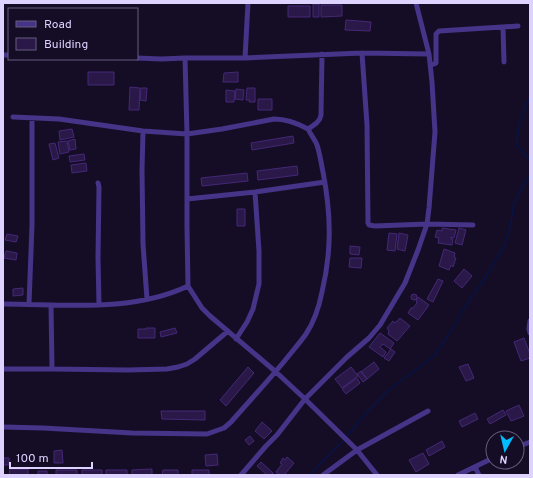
<svg xmlns="http://www.w3.org/2000/svg" width="533" height="478" font-family="Overpass,sans-serif">
  <style>
    .lines { fill: none; stroke-linecap: round; stroke-linejoin: round }
    .stream { stroke: #061346; stroke-width: 1.5 }
    .building { fill: #291848; stroke: #442876 }
    .minor { stroke: #453488; stroke-width: 5 }
  </style>
  <rect width="100%" height="100%" fill="#150d26"/>
  <g class="lines">
    <path class="stream" d="M530 96C523 112 517 128 517 145L530 160
      M346 437 367 412 388 391 435 355 448 336 463 310 487 275 505 244 511 223 513 206 523 185 530 176
      M311 475 317 467 344 440"/>
  </g>
  <path class="building" d="M313 4H319V17H313Z
    M321 5H342V16L321 17Z
    M288 6H310V17H288Z
    M346 20 371 22 370 31 345 30Z
    M88 72H114V85H88Z
    M238 72V82H223L224 73Z
    M130 87 140 88 139 110H129Z
    M141 88H147L146 101 140 100Z
    M247 88H255V102H249L250 100H246Z
    M236 89 244 90 243 100 235 99Z
    M226 90 235 91 234 102H226Z
    M258 99H272V110H258Z
    M72 129 74 137 60 140 59 131Z
    M293 136 294 143 252 150 251 143Z
    M75 139 76 149 70 150 68 141Z
    M67 141 69 152 60 154 58 142Z
    M55 143 59 158 53 160 49 144Z
    M84 154 85 160 70 162 69 156Z
    M86 163 87 171 72 173 71 165Z
    M297 166 298 175 258 180 257 171Z
    M247 173 248 181 202 186 201 178Z
    M237 209H245V226H237Z
    M442 228 456 230 454 238 451 237V239H453L452 245 438 243 439 238 435 237 437 230 442 231Z
    M459 228 466 230 462 245 455 243Z
    M389 233 397 234 395 251 387 250Z
    M399 233 408 235 405 251 397 249Z
    M7 234 18 236 16 242 5 240Z
    M350 246 360 247 359 255 350 254Z
    M444 249 455 253 454 257 456 258 453 267 451 265 449 270 439 266Z
    M6 251 17 253 16 260 4 258Z
    M350 258H362L361 268 349 267Z
    M464 269 472 276 462 288 454 281Z
    M438 279 443 281 433 302 427 299Z
    M23 288V295L13 296V289Z
    M411 297a3 3 0 1 1 6 0a3 3 0 1 1-6 0Z
    M418 297 429 305 418 320 408 313 411 308H413L417 303 416 300Z
    M400 318 410 326 397 341 388 334 389 331 387 328 393 321 395 323Z
    M146 328H155V338H138V329H146Z
    M175 328 177 333 161 337 160 332Z
    M380 333 394 343 390 349 383 344 380 347 386 352 383 357 369 347Z
    M524 338 530 354V358L521 361 514 342Z
    M391 349 395 352 389 361 384 358Z
    M374 362 379 369 367 379 361 372Z
    M468 364 474 378 466 381 459 367Z
    M248 367 254 373 226 406 220 400Z
    M351 367 358 376 342 388 335 379Z
    M361 371 367 379 363 382 357 374Z
    M357 378 360 383 346 394 342 389Z
    M519 405 524 416 511 421 506 411Z
    M503 410 506 415 490 424 487 419Z
    M161 411H205V420L162 419Z
    M475 413 478 419 462 427 459 421Z
    M262 422 272 431 264 439 255 431Z
    M250 436 254 441 249 445 245 440Z
    M442 441 445 447 429 456 426 450Z
    M62 450 63 463H54V451Z
    M423 453 429 464 416 472 409 460Z
    M217 454 218 465 206 466 205 455Z
    M287 457 294 463 284 475H280L276 472 282 464 280 463 283 458 285 460Z
    M3 458H9V465H3Z
    M261 462 273 473 271 475H267L257 466Z
    M10 469H28V475H9Z
    M152 469V475H132V470Z
    M56 470H77V475H56Z
    M82 470H102V475H82Z
    M106 470H127V475H106Z
    M163 470H178V475H162Z
    M192 470H209V475H192Z
    M38 471H47V475L38 474Z"/>
  <g class="lines">
    <path class="minor" d="M503 27 504 62
      M362 53 367 125 368 223 369 225 375 226 427 224 473 225
      M3 55H9
      M137 58 161 59 185 58H245L362 53 429 54
      M185 58 187 134V227L188 286 202 308 210 316 276 372 305 399 357 450 377 475
      M245 58 248 3
      M431 65 434 64 436 63V34L439 31 518 26
      M13 117 59 119 143 131 187 134 222 129 274 119C287 119 297 123 308 129
      M143 131 142 170 143 244 147 299
      M98 183 99 187 98 258 99 305
      M187 199 255 192 325 182
      M3 304C64 304 131 313 188 286
      M29 304 32 225V118
      M51 305 52 369
      M530 321 529 329 530 333
      M236 339 247 322 253 309 259 284V251L255 192
      M3 369H52L128 370 167 369 178 367 187 364 195 359 228 331
      M3 427 43 428 132 433 207 434 224 428 231 422C251 399 272 377 291 353 296 347 301 341 306 334 314 322 319 307 322 292 332 250 331 214 323 172 321 163 320 154 317 145 315 140 311 135 308 129 314 125 320 122 321 115L322 54
      M517 447 530 442
      M475 467 479 475
      M241 475 266 446 277 435 305 399 347 357 369 338 380 325 405 283 418 250 427 224 429 208 435 132 432 82 429 54 416 3
      M323 475 357 450 428 411
      M458 475 493 458"/>
  </g>
  <rect width="533" height="478" fill="none" stroke="#ded2ff" stroke-width="8"/>
  <rect x="8" y="8" width="130" height="52" fill="#150d26" stroke="#655c7d"/>
  <rect x="16" y="21" width="20" height="6" fill="#453488" stroke="#655c7d"/>
  <text x="44" y="28" font-size="12" fill="#ded2ff">Road</text>
  <rect x="16" y="38" width="20" height="12" fill="#291848" stroke="#655c7d"/>
  <text x="44" y="48" font-size="12" fill="#ded2ff">Building</text>
  <g transform="translate(505 450) rotate(188)"><circle r="19" fill="#150d26" stroke="#655c7d"/>
  <path d="M0-3L7 15L0 10L-7 15Z" fill="#00bbfd"/>
  <text y="-6" font-size="11" font-weight="bold" text-anchor="middle" fill="#ded2ff">N</text>
  </g>
  <path d="M10 462v6h82v-6" fill="none" stroke="#ded2ff" stroke-width="2"/>
  <text x="16" y="462" font-size="12" fill="#ded2ff" stroke="#150d26" stroke-width="3" paint-order="stroke">100 m</text>
</svg>
